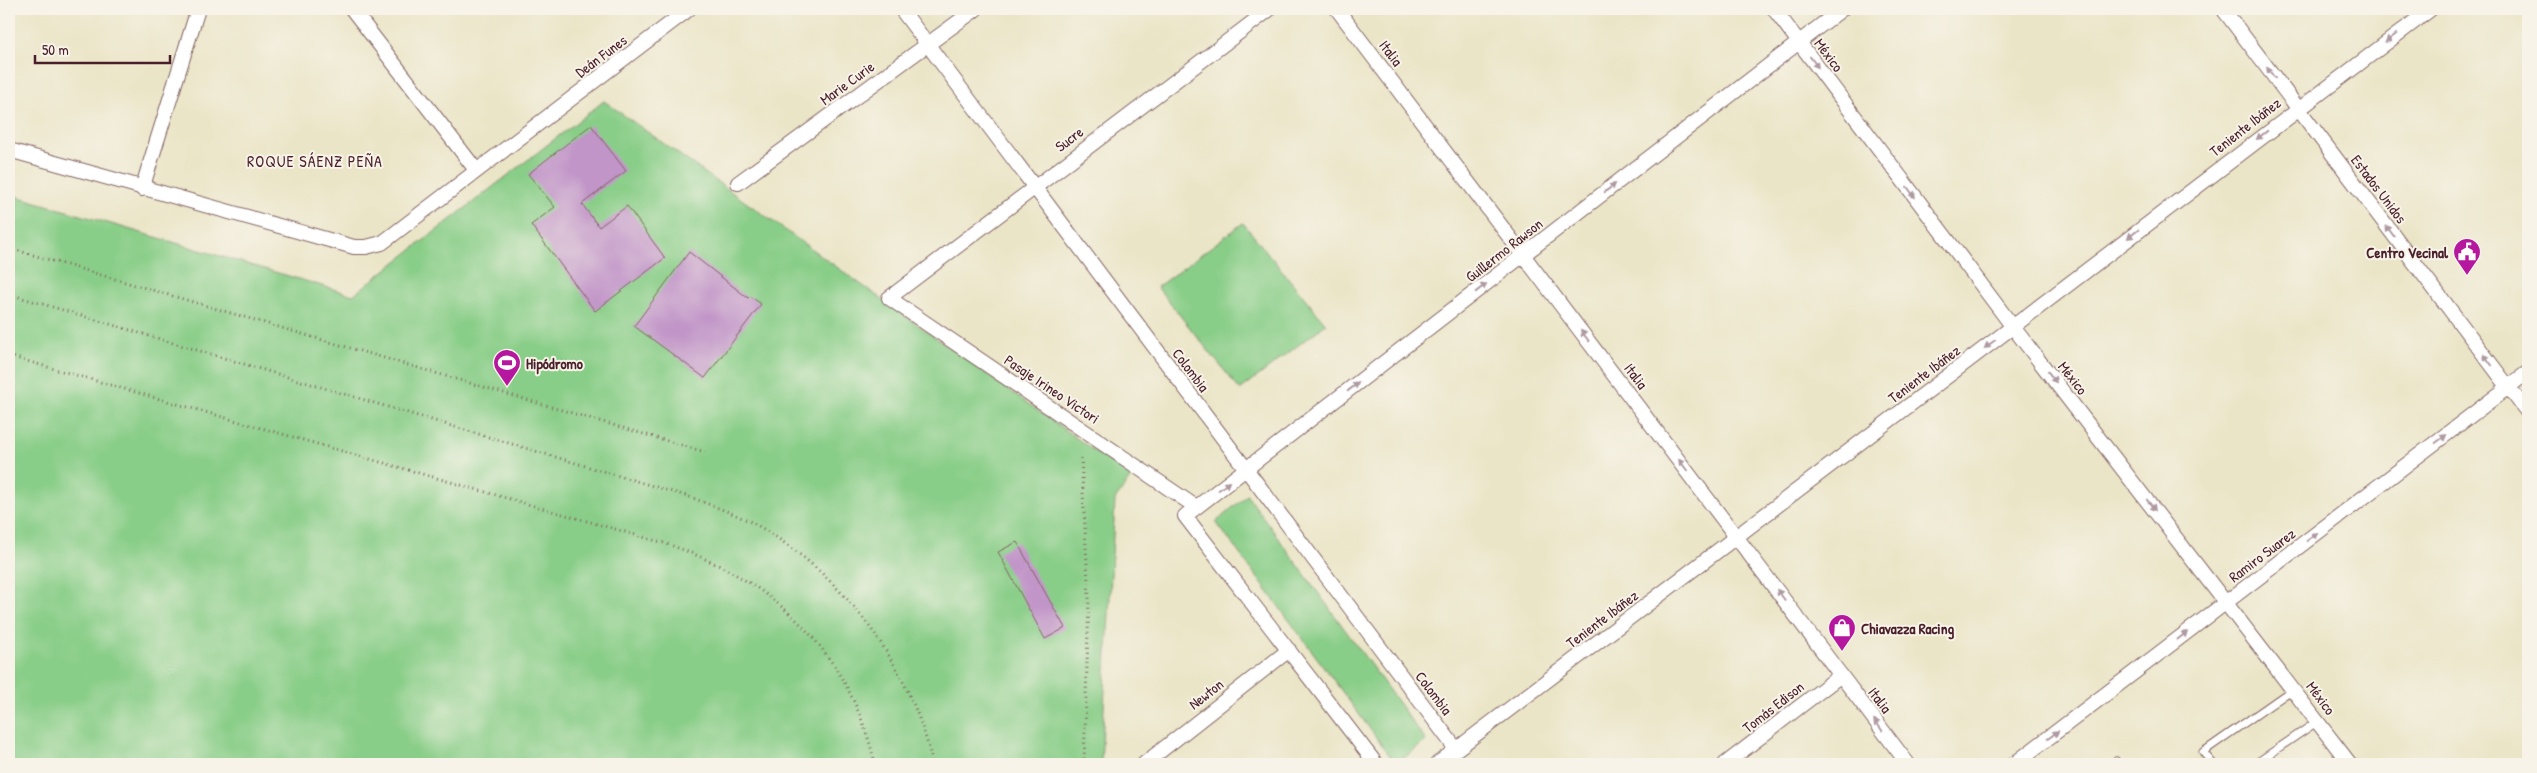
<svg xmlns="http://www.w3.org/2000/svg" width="2537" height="773" font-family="'Patrick Hand',sans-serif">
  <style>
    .green { fill: #89ce88; stroke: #6a765a }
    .building { fill: #c195c8 }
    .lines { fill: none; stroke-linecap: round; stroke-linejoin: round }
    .lane-casing { stroke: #826462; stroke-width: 9 }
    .street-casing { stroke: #826462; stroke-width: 16 }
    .path { stroke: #826462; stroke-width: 3; stroke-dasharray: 1 4; stroke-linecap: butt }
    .lane { stroke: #fff; stroke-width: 7 }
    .street { stroke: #fff; stroke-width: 14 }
    .oneway { fill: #ae9aa0 }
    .labels { text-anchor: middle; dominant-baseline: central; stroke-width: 4; stroke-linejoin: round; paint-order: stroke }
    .street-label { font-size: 15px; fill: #4a1f2b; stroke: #f7f3e8 }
    .poi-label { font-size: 15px; font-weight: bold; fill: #4a1f2b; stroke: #f7f3e8; text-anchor: start }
    .neighbourhood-label { font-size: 16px; letter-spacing: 1px; fill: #4a1f2b; stroke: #f7f3e8 }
  </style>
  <rect width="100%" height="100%" fill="#f7f3e8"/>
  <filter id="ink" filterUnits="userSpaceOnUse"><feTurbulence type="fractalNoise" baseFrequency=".02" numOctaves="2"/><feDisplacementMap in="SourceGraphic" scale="10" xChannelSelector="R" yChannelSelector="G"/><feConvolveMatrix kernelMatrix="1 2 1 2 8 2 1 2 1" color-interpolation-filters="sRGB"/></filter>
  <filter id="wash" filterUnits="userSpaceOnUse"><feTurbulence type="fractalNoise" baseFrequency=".0096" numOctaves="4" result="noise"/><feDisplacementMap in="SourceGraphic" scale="20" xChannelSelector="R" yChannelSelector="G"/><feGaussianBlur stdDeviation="1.12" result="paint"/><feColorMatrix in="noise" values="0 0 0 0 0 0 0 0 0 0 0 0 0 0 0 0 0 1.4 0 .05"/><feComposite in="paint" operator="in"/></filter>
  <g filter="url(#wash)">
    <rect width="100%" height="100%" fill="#ebe5c8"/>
    <path class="green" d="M604 101 1131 477 1115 500 1101 764H9V194L353 295Z
      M1243 223 1326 324 1240 390 1157 287Z
      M1247 495 1426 741 1396 764 1216 522Z"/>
    <g id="blocks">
      <path class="building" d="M591 125 626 171 582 204 599 227 627 206 665 258 595 311 531 225 555 207 528 174Z
        M689 252 748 298 750 296 761 304 705 378 634 326Z
        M1017 542 1065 628 1045 639 998 552Z"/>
    </g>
  </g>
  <g filter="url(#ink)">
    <use href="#blocks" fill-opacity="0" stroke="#826462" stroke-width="1"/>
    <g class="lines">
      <defs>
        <path id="lane" d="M2111 764 2116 761 2118 764
          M2213 764 2203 752 2293 689
          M2255 764 2318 721"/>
        <path id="street" d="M352 9 476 170
          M901 9 1456 749
          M1337 9 1908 764
          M1774 9 2013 327 2350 764
          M2223 9 2528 413
          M9 150 354 247H366L382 243 689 9
          M738 183 976 9
          M142 189 198 9
          M1196 507 889 298 1270 9
          M1144 764 1289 650
          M1376 764 1185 516 1842 9
          M1437 764 2431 9
          M1725 764 1841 675
          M2014 764 2528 372"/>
      </defs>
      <use href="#lane" class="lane-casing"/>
      <use href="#street" class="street-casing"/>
      <path class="path" d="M9 248 705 452
        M9 294 693 498C717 508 743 516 765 530 850 583 910 667 933 764
        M9 356 664 543C773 579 849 650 875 764
        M1081 458 1089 598 1084 764"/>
      <use href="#lane" class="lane"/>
      <use href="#street" class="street"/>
    </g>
    <defs><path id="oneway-solid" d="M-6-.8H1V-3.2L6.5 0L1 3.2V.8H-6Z" transform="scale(1.25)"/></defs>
    <g class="oneway">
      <use href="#oneway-solid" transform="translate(2391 38) rotate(143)"/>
      <use href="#oneway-solid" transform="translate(1814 62) rotate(53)"/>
      <use href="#oneway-solid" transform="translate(2271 73) rotate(-127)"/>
      <use href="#oneway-solid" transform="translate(2262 135) rotate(142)"/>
      <use href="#oneway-solid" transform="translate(1610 188) rotate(-38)"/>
      <use href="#oneway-solid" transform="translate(1911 192) rotate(53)"/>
      <use href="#oneway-solid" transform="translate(2390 231) rotate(-127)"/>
      <use href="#oneway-solid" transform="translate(2133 234) rotate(142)"/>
      <use href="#oneway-solid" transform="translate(1481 288) rotate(-38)"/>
      <use href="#oneway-solid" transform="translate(1585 336) rotate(-127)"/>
      <use href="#oneway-solid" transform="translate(1990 344) rotate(143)"/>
      <use href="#oneway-solid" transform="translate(2488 360) rotate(-127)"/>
      <use href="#oneway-solid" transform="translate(2052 377) rotate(52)"/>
      <use href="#oneway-solid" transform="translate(1353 387) rotate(-38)"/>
      <use href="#oneway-solid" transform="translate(2441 439) rotate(-37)"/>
      <use href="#oneway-solid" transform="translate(1683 465) rotate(-127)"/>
      <use href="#oneway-solid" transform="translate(1224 486) rotate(-37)"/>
      <use href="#oneway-solid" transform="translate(2151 505) rotate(52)"/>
      <use href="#oneway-solid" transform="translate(2312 537) rotate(-37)"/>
      <use href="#oneway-solid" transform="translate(1781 595) rotate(-127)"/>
      <use href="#oneway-solid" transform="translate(2182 636) rotate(-37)"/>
      <use href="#oneway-solid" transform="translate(1878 725) rotate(-127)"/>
      <use href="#oneway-solid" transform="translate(2053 735) rotate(-37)"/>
    </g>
  </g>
  <defs>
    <symbol id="civic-pin" viewBox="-11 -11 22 30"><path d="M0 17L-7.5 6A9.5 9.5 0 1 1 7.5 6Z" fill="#b5179e" stroke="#f7f3e8"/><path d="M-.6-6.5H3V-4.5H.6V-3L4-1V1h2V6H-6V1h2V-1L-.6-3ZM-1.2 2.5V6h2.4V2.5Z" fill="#fff"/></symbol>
    <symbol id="stadium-pin" viewBox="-11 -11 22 30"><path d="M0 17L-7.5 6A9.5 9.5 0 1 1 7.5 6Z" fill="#b5179e" stroke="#f7f3e8"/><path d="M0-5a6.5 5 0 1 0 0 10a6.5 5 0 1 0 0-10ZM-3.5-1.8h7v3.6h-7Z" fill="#fff"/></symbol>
    <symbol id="shop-pin" viewBox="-11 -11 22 30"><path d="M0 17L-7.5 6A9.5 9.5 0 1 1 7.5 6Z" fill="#b5179e" stroke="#f7f3e8"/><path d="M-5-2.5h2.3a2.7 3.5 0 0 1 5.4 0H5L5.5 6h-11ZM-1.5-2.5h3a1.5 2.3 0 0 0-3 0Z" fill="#fff"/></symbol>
  </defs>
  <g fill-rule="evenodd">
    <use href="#civic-pin" x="2451" y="236" width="32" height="43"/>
    <use href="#stadium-pin" x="491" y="347" width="32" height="43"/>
    <use href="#shop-pin" x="1826" y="612" width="32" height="43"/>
  </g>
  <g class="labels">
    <g class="street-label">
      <text transform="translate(1391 53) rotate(53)">Italia</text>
      <text transform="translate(1829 55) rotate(53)">México</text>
      <text transform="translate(601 56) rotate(-37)">Deán Funes</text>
      <text transform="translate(847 83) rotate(-36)">Marie Curie</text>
      <text transform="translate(2245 127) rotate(-38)">Teniente Ibáñez</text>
      <text transform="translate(1069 139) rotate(-37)">Sucre</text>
      <text transform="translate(2379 189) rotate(53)">Estados Unidos</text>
      <text transform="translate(1504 250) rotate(-38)">Guillermo Rawson</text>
      <text transform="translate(1191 370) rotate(53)">Colombia</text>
      <text transform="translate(1924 374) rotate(-37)">Teniente Ibáñez</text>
      <text transform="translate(1636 376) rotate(53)">Italia</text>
      <text transform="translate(2073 378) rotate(52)">México</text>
      <text transform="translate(1052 389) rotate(34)">Pasaje Irineo Victori</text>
      <text transform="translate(2262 555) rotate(-37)">Ramiro Suarez</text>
      <text transform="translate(1602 619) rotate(-37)">Teniente Ibáñez</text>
      <text transform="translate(1434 693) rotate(53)">Colombia</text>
      <text transform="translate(1206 694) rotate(-38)">Newton</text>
      <text transform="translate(2321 698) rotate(53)">México</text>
      <text transform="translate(1880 700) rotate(53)">Italia</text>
      <text transform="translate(1773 707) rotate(-38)">Tomás Edison</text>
    </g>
    <g class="poi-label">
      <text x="2448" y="252" text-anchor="end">Centro Vecinal</text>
      <text x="526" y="363">Hipódromo</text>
      <text x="1861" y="628">Chiavazza Racing</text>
    </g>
    <g class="neighbourhood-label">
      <text x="315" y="161">ROQUE SÁENZ PEÑA</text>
    </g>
  </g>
  <rect width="2537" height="773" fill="none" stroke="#f7f3e8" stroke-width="30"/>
  <path d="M35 55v8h135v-8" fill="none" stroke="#4a1f2b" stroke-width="2.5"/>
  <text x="42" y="55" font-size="15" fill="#4a1f2b" stroke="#f7f3e8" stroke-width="4" paint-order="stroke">50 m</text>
</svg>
